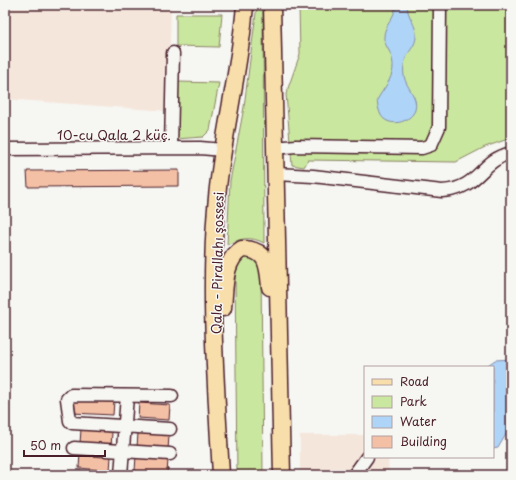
<svg xmlns="http://www.w3.org/2000/svg" width="516" height="480" font-family="'Playpen Sans',sans-serif">
  <style>
    .built { fill: #f5e6db }
    .green { fill: #cae79f; stroke: #8a8365 }
    .water { fill: #aed4f8; stroke: #868ca6 }
    .building { fill: #f4c0a5; stroke: #4a1f2b }
    .lines { fill: none; stroke-linecap: round; stroke-linejoin: round }
    .minor-casing { stroke: #4a1f2b; stroke-width: 15 }
    .major-casing { stroke: #4a1f2b; stroke-width: 19 }
    .minor { stroke: #f6f6f2; stroke-width: 12 }
    .major { stroke: #f8deab; stroke-width: 16 }
    .labels { text-anchor: middle; dominant-baseline: central; stroke-width: 3; stroke-linejoin: round; paint-order: stroke }
    .street-label { font-size: 13px; fill: #4a1f2b; stroke: #f6f6f2 }
  </style>
  <rect width="100%" height="100%" fill="#f6f6f2"/>
  <filter id="ink" filterUnits="userSpaceOnUse"><feTurbulence type="fractalNoise" baseFrequency=".025" numOctaves="2"/><feDisplacementMap in="SourceGraphic" scale="8" xChannelSelector="R" yChannelSelector="G"/><feConvolveMatrix kernelMatrix="1 2 1 2 8 2 1 2 1" color-interpolation-filters="sRGB"/></filter>
  <g filter="url(#ink)">
    <path class="built" d="M5 5H171L168 111 5 99Z
      M300 435H365V457H388L389 475H300Z"/>
    <path class="green" d="M257 5H263L264 243C251 236 240 238 227 245L230 181 244 107Z
      M299 5H507L511 60V138L485 147 456 162 308 160 304 167 292 165 286 94 300 54Z
      M176 14H222L219 47 176 46Z
      M178 82 219 83 210 130 203 137 176 139Z
      M250 257C258 260 259 265 261 273L263 475H237L235 270 241 258Z"/>
    <path class="water" d="M396 5H407C407 17 417 25 416 36 416 50 401 53 404 76 406 88 419 97 415 110 411 121 394 127 384 119 379 115 378 106 377 100 386 84 399 73 390 53 388 48 383 42 384 36 384 26 395 18 396 5Z
      M511 359V426L498 448 493 449V367H485L495 360Z"/>
    <path class="building" d="M179 170V186L28 187 27 171Z
      M73 399 114 401 113 415 72 413Z
      M139 403 170 405 169 420 138 418Z
      M81 429 112 432 111 447 80 444Z
      M138 433 169 435 168 450 137 447Z
      M80 453 111 456 110 471 79 468Z
      M136 456 168 459 167 474 135 471Z"/>
    <g class="lines">
      <defs>
        <path id="minor" d="M171 148 173 53
          M275 148 296 146 422 148 431 145 439 127 440 5
          M5 149 200 148 223 150
          M276 174 313 176 442 191C480 189 480 160 511 153
          M170 429 72 423 70 421 67 399 71 395 172 396
          M74 448 170 454
          M121 475 127 396
          M354 475 367 457"/>
        <path id="major" d="M272 5 282 475
          M223 308C225 289 223 260 242 249 268 249 268 266 270 287
          M221 475C216 383 208 289 217 197 223 132 240 70 245 5"/>
      </defs>
      <use href="#minor" class="minor-casing"/>
      <use href="#major" class="major-casing"/>
      <use href="#minor" class="minor"/>
      <use href="#major" class="major"/>
    </g>
  </g>
  <g class="labels">
    <g class="street-label">
      <text x="114" y="134">10-cu Qala 2 küç.</text>
      <text transform="translate(217 263) rotate(-89)">Qala - Pirallahı şossesi</text>
    </g>
  </g>
  <rect width="516" height="480" fill="none" stroke="#f6f6f2" stroke-width="20"/>
  <rect x="10" y="10" width="496" height="460" fill="none" stroke="#4a1f2b" stroke-width="1.5" filter="url(#ink)"/>
  <rect x="364" y="366" width="130" height="92" fill="#f6f6f2" stroke="#b1a0a2"/>
  <rect x="372" y="379" width="20" height="6" fill="#f8deab" stroke="#b1a0a2"/>
  <text x="400" y="386" font-size="12" fill="#4a1f2b">Road</text>
  <rect x="372" y="396" width="20" height="12" fill="#cae79f" stroke="#b1a0a2"/>
  <text x="400" y="406" font-size="12" fill="#4a1f2b">Park</text>
  <rect x="372" y="416" width="20" height="12" fill="#aed4f8" stroke="#b1a0a2"/>
  <text x="400" y="426" font-size="12" fill="#4a1f2b">Water</text>
  <rect x="372" y="436" width="20" height="12" fill="#f4c0a5" stroke="#b1a0a2"/>
  <text x="400" y="446" font-size="12" fill="#4a1f2b">Building</text>
  <path d="M24 450v6h81v-6" fill="none" stroke="#4a1f2b" stroke-width="2"/>
  <text x="30" y="450" font-size="12" fill="#4a1f2b" stroke="#f6f6f2" stroke-width="3" paint-order="stroke">50 m</text>
</svg>
